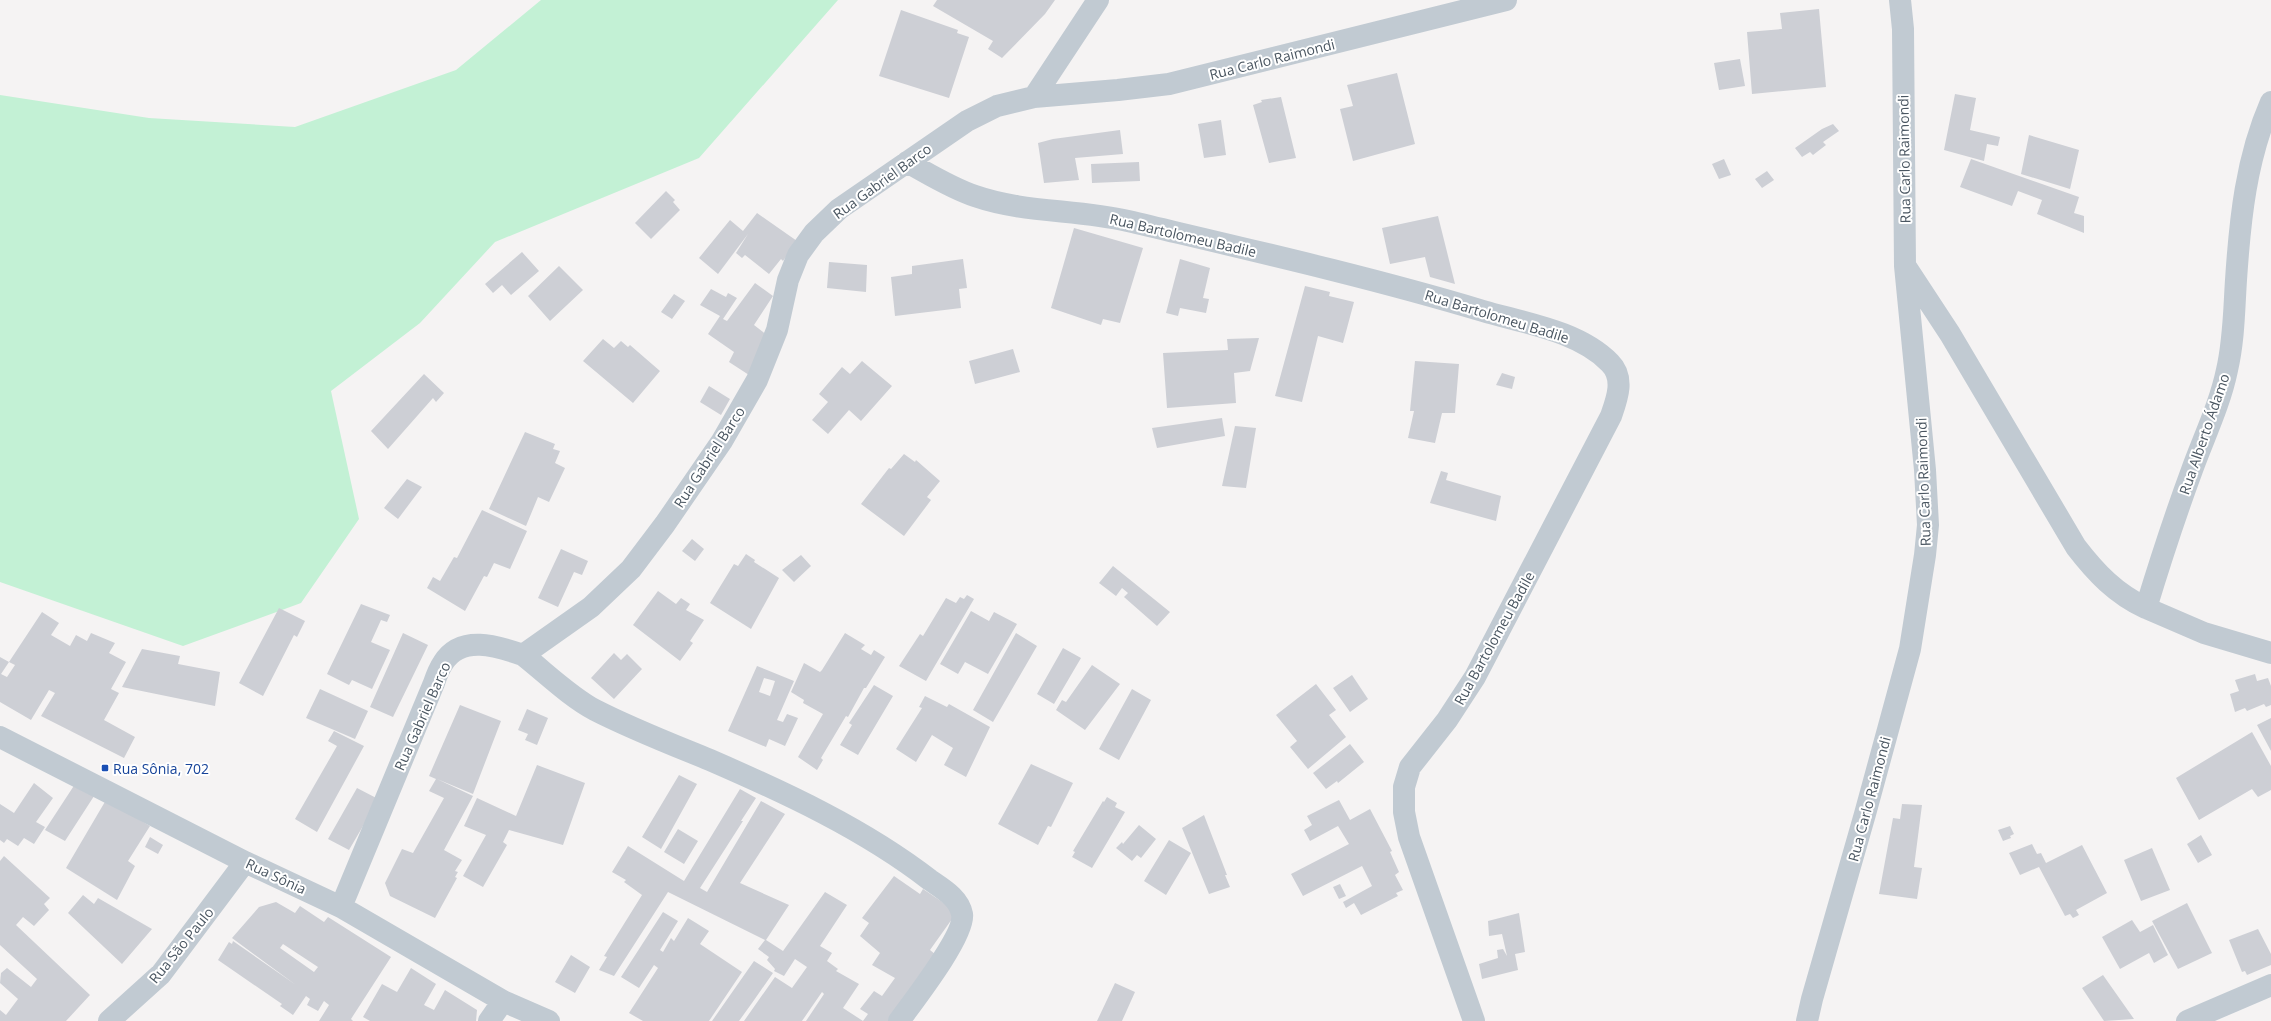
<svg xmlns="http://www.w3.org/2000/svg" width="2271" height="1021" font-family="'Open Sans',sans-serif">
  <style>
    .green { fill: #c3f1d5 }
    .building { fill: #cdcfd5; fill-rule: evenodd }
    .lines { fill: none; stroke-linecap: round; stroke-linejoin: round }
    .minor { stroke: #c1cad2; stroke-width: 22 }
    .transit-dot { fill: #1a4fb4; stroke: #fff; stroke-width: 1.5 }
    .labels { text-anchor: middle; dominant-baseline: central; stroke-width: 4; stroke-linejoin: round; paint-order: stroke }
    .street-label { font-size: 14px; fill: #4a5661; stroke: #fff }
    .transit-label { font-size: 14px; fill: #164399; stroke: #fff; text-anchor: start }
  </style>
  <rect width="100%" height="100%" fill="#f5f3f3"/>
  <path class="green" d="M541 0H838L699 158 495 242 420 323 331 391 359 519 301 603 183 646 0 582V95L149 118 295 127 456 70Z"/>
  <path class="building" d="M937 0H1055L1045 14 1002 58 988 49 993 41 933 6Z
    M1819 9 1826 87 1752 94 1747 32 1782 29 1780 13Z
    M901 10 958 30 957 33 969 37 949 98 879 76Z
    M1740 59 1745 86 1719 90 1714 63Z
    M1397 73 1415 144 1353 161 1340 109 1353 106 1347 85Z
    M1955 94 1976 98 1970 130 2000 137 1998 146 1987 144 1984 161 1944 150Z
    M1281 97 1296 158 1269 163 1253 105 1262 102 1261 100Z
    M1221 120 1226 155 1204 158 1198 124Z
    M1833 124 1839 131 1823 142 1826 145 1813 155 1810 152 1802 157 1795 148 1822 129Z
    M1120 130 1123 154 1075 158 1079 180 1044 183 1038 143 1053 139Z
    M2029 135 2079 150 2070 189 2021 174Z
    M1724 159 1731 175 1719 179 1712 164Z
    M1971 159 2079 197 2074 213 2084 216V233L2037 214 2042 200 2018 191 2012 206 1960 187Z
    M1139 162 1140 181 1092 183 1091 164Z
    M1767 171 1774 180 1762 188 1755 179Z
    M666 191 675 200 673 202 680 210 651 239 635 223Z
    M757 213 797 241 783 261 781 259 769 274 745 255 742 258 736 253 748 234 718 274 699 258 730 220 743 231Z
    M1438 216 1455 284 1430 277 1425 257 1390 264 1382 228Z
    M1074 228 1143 248 1120 323 1103 319 1101 325 1051 308Z
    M522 252 539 271 511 295 502 285 493 293 485 284Z
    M963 259 967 288 959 289 961 308 895 316 891 277 912 274V266Z
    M1180 259 1210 268 1203 298 1209 299 1206 313 1180 308 1178 316 1166 313Z
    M829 262 867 265 866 292 827 288Z
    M559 266 583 290 550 321 528 296Z
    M755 283 773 296 754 325 772 339 749 375 729 362 734 352 708 334 720 316 700 305 711 289 726 297 728 293 737 298 723 319 727 321Z
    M1305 286 1330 292 1329 296 1354 302 1343 343 1318 336 1302 402 1275 396Z
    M674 294 685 301 672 319 661 312Z
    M1259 338 1250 371 1234 373 1236 403 1167 408 1163 353 1228 350 1227 339Z
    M603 339 614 348 621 341 628 347 630 345 660 371 633 403 583 361Z
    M1013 349 1020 372 975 384 969 361Z
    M862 361 892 386 861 421 849 410 828 434 812 420 828 402 819 394 842 367 850 374Z
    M1415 361 1459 364 1455 413H1442L1435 443 1408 438 1414 411H1410Z
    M1502 373 1515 377 1512 389 1496 385Z
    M424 374 444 393 436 402 433 398 388 449 371 431Z
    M709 386 730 399 721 415 700 402Z
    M1222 418 1225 436 1157 448 1152 428Z
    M1235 426 1256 428 1246 488 1222 486Z
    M525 432 555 444 553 449 560 451 555 463 565 468 549 502 538 497 526 526 489 509Z
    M904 454 915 462 916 460 940 481 927 497 931 500 904 536 861 504 889 468 891 469Z
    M1441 471 1448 473 1446 480 1501 496 1496 521 1430 503Z
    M407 479 422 487 398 519 384 508Z
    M482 510 527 531 510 569 494 563 487 577 484 576 465 611 427 588 433 577 440 581 454 557 457 558Z
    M692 539 704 549 695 561 682 551Z
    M561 549 588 561 582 575 574 572 558 607 538 598Z
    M746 554 755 560 754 562 779 578 751 629 710 603 734 564 738 566Z
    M801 555 811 566 794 582 782 570Z
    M1113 566 1170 612 1157 626 1124 597 1128 593 1122 588 1116 596 1099 583Z
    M658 591 676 604 681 598 690 604 686 610 704 620 690 641 693 643 680 661 633 625Z
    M967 595 974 599 926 681 899 666 920 634 923 636 946 598 956 603 960 597 964 599Z
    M361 604 390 615 387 622 381 620 371 642 390 650 372 689 352 680 349 685 327 674Z
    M279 608 305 621 297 637 294 635 263 696 239 683Z
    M971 611 989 621 994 612 1017 624 988 674 965 662 958 674 940 664Z
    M42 612 59 623 51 635 70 646 76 635 87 641 91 633 115 643 109 653 126 662 111 689 119 693 104 720 135 737 124 758 41 716 55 693 49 690 31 720 0 702V657L9 662 1 674 7 677 15 665 9 662Z
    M403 633 428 645 393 717 370 707Z
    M845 633 865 645 861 649 871 655 874 650 885 657 866 688H864L848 717 846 716 821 758 823 760 817 770 798 757 823 714 803 703 804 700 791 692 804 663 820 672 822 670Z
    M1016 633 1037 646 993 722 973 710Z
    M1063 648 1081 658 1054 704 1037 694Z
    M142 649 180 656 178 664 220 672 215 706 122 687Z
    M614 653 621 660 627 654 642 669 614 699 591 678Z
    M1092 665 1120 684 1085 730 1056 710 1062 700 1066 702Z
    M757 666 794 681 777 720 783 722 787 714 798 718 785 746 769 739 766 747 728 731ZM764 678 775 681 770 696 759 692Z
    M2255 674 2257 681 2268 678 2271 686V705L2266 707 2264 704 2247 711 2245 708 2235 712 2230 694 2239 691 2235 680Z
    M1352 675 1368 699 1350 712 1333 688Z
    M1316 684 1336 710 1329 715 1346 737 1308 769 1290 747 1297 741 1276 715Z
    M874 685 893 696 858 755 840 745 852 725 849 723Z
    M320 689 368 711 355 739 306 718Z
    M1132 689 1151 700 1119 760 1099 749Z
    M925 696 947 707 949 704 990 727 966 777 944 765 953 748 932 735 916 762 896 749 922 708 919 707Z
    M460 705 501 721 473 794 437 779 473 796 444 850 462 860 455 871 458 872 455 877 457 878 435 918 390 896 385 883 402 849 413 853 444 798 429 791 436 779 429 776Z
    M527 709 548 718 537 745 525 740 528 734 518 730Z
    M2271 718V751L2257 725Z
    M334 731 364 746 317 832 295 819 337 746 328 741Z
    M2252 732 2271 766V790L2258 797 2252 789 2199 820 2176 778Z
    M1350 744 1364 762 1338 783 1337 781 1326 789 1313 773Z
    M1031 764 1073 783 1051 827 1048 826 1038 845 998 824Z
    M537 765 585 783 563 845 509 830 503 842 507 845 483 887 463 876 486 835 464 826 477 798 516 816Z
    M679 775 697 784 661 849 642 837Z
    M77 781 96 793 65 841 45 830Z
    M34 783 53 798 36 822 45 827 34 844 24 838 18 846 7 839 4 843 0 840V804L14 813Z
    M357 788 382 801 370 814 349 850 328 839Z
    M740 789 756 798 741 821H743L700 888 707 892 761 801 785 814 740 883 789 905 766 940 783 951 825 892 847 905 820 946 832 953 827 961 838 969 836 971 859 984 843 1008 863 1021 868 1014 860 1009 874 991 882 996 895 978 872 965 880 953 860 936 869 923 862 918 894 876 920 894 923 889 957 912 930 950 941 959 896 1021H806L824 994 822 992 802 1021H744L775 977 792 988 807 967 795 959 784 976 774 971 775 969 767 960 769 957 758 949 765 940 668 892 614 976 599 970 607 957 604 956 642 895 624 882 626 880 612 872 628 846 684 881Z
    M1107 797 1117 803 1115 807 1125 812 1092 868 1072 857 1075 852 1073 851 1103 801 1104 802Z
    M106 800 150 826 128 861 135 866 117 900 66 868Z
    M1339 800 1350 820 1370 809 1392 851 1390 852 1399 872 1395 875 1403 890 1396 893 1398 896 1361 915 1354 903 1346 908 1343 902 1372 886 1362 866 1303 896 1291 874 1349 844 1338 826 1310 841 1304 830 1312 825 1307 816Z
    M1902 804 1922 805 1914 867 1922 868 1917 899 1879 894 1893 818 1900 819Z
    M1204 815 1227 875H1225L1230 887 1209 894 1182 828Z
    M1139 825 1156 839 1141 858 1137 855 1132 861 1116 848 1122 842 1123 844Z
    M2010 826 2014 834 2010 836 2011 838 2003 841 1998 830Z
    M678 829 698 841 684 864 664 852Z
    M2201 835 2212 855 2198 863 2187 844Z
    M150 837 163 845 158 854 145 847Z
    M1169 840 1191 853 1166 895 1144 881Z
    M2032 844 2037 854 2041 853 2046 863 2082 845 2107 893 2076 910 2079 915 2073 918 2070 914 2065 916 2039 867 2020 875 2009 853Z
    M2152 848 2170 890 2141 901 2124 860Z
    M4 856 50 898 44 904 49 910 34 926 23 917 16 925 90 995 66 1021H0V1010L6 1015 18 999 0 983 1 973 7 968 31 987 37 979 0 945V861Z
    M1340 884 1346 896 1339 899 1333 887Z
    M83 895 94 904 98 898 152 929 122 964 68 913Z
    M276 902 295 913 300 906 324 922 328 917 391 957 351 1019 353 1021H319L329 1005 324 1001 318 1011 307 1005 310 999 306 996 293 1015 280 1006 282 1004 218 960 229 942 232 944 233 941 296 985 232 938 259 907ZM283 944 318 967 314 972 280 948Z
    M2187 903 2212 953 2178 969 2152 921Z
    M663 912 678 921 660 950 663 952 671 938 674 941 688 918 709 931 700 944 742 972 709 1021H643L629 1013 658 968 654 965 639 988 621 977Z
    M1519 913 1525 952 1515 954 1518 970 1482 979 1479 964 1498 958 1497 950 1503 949 1507 956 1502 934 1489 936 1488 921Z
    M2132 920 2140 932 2153 925 2168 955 2154 963 2149 953 2120 969 2102 937Z
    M2258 929 2271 954V965L2247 975 2245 971 2242 972 2229 940Z
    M571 955 590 967 575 993 555 982Z
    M754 961 773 973 752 1003 739 1021H712Z
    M411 968 436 984 424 1005 434 1010 445 990 477 1010 476 1021H370L363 1017 382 984 397 992Z
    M2103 975 2134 1019 2104 1021 2082 988Z
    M1115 983 1135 992 1122 1021H1097Z"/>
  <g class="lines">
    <path class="minor" d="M1034 97 1118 90 1169 84 1506 0
      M2271 102C2246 159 2240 219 2236 280 2234 310 2234 340 2227 370 2220 404 2204 437 2192 470 2175 516 2160 562 2146 608L2204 633 2271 653
      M907 162C929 174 951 188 975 196 1024 213 1077 209 1128 221 1246 249 1366 276 1483 311 1524 323 1579 331 1610 363 1625 378 1617 399 1611 416L1475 677 1447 720 1410 767 1404 787V812L1409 837 1474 1021
      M1906 267 1950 334 2076 547C2096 573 2116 594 2146 608
      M523 655C546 673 569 696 595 710 632 729 671 744 710 760 786 793 864 829 930 880 943 889 959 898 962 914 966 934 912 1003 899 1021
      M0 737 245 862 341 907 503 1001 549 1021
      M341 907 434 683C436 677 439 669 443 663 461 634 497 646 523 655L591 607 631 569 665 524 722 441 757 380 777 330 788 280 798 255 814 233 839 209 967 121 997 106 1034 97 1098 0
      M109 1021 161 974 245 862
      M489 1021 503 1001
      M1807 1021 1812 999 1865 814 1910 649 1925 555 1928 525 1925 470 1905 266 1903 29 1900 0
      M2187 1021 2271 985"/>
  </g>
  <rect class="transit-dot" x="101" y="764" width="8" height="8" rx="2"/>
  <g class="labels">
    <g class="street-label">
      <text transform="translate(1272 59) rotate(-14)">Rua Carlo Raimondi</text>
      <text transform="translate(1904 159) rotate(-91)">Rua Carlo Raimondi</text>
      <text transform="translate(882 181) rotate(-36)">Rua Gabriel Barco</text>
      <text transform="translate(1183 235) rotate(13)">Rua Bartolomeu Badile</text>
      <text transform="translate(1497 316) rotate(17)">Rua Bartolomeu Badile</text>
      <text transform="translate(2204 434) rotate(-71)">Rua Alberto Ádamo</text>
      <text transform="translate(709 457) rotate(-57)">Rua Gabriel Barco</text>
      <text transform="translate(1923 482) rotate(-92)">Rua Carlo Raimondi</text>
      <text transform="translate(1494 638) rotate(-61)">Rua Bartolomeu Badile</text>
      <text transform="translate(422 716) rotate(-66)">Rua Gabriel Barco</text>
      <text transform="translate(1869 799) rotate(-75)">Rua Carlo Raimondi</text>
      <text transform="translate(276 876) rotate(25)">Rua Sônia</text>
      <text transform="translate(181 945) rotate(-51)">Rua São Paulo</text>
    </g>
    <g class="transit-label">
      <text x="113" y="768">Rua Sônia, 702</text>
    </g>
  </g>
</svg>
